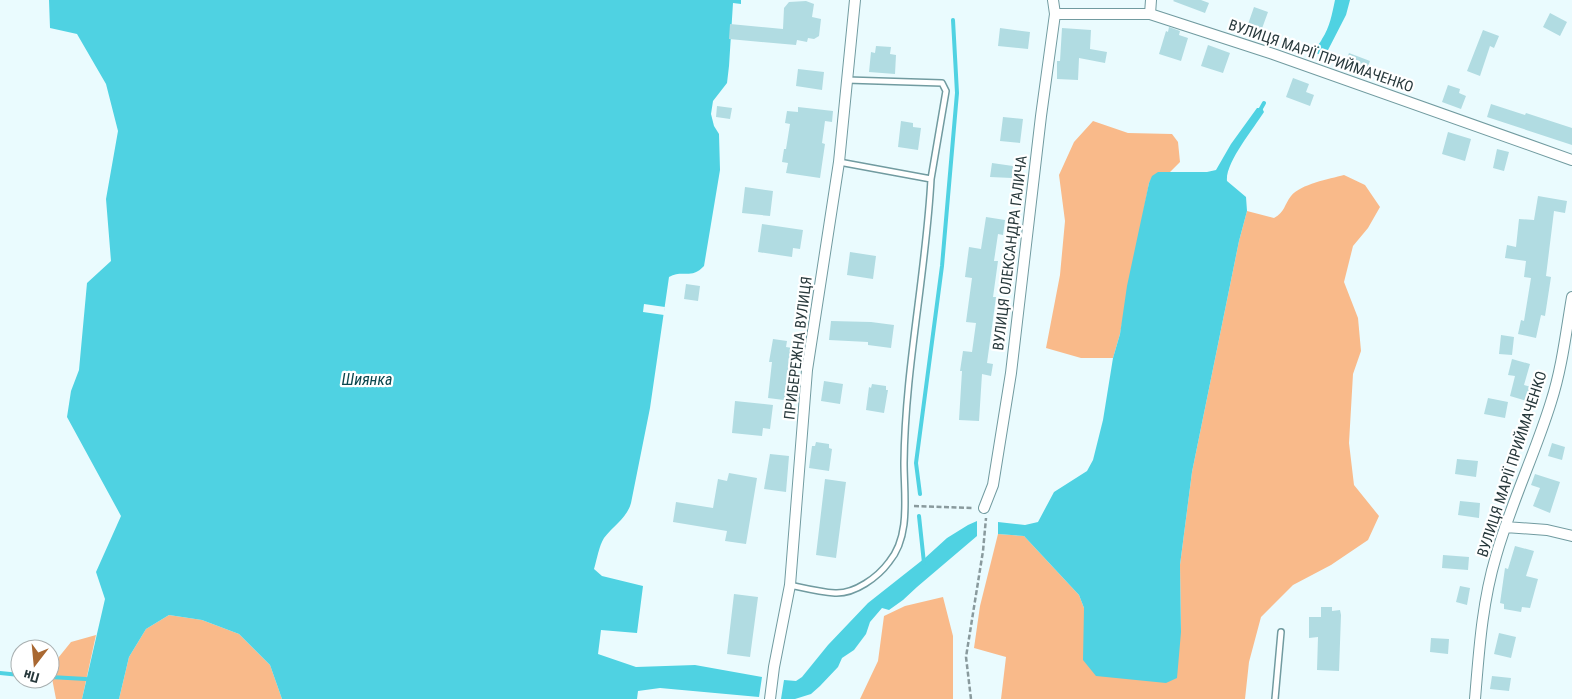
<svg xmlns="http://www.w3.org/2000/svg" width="1572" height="699" font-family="'Roboto Condensed',sans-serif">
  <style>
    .green { fill: #f9ba8a }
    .water { fill: #4fd2e2 }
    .pier { fill: #eafbfe }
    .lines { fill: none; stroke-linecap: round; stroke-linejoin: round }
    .stream { stroke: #4fd2e2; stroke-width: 4 }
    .building { fill: #b1dce2 }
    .lane-casing { stroke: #719ba0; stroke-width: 8 }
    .street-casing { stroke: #719ba0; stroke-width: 12 }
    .path { stroke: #899a9d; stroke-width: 2.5; stroke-dasharray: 5 2.5; stroke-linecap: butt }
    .lane { stroke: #fff; stroke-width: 5 }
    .street { stroke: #fff; stroke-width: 10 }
    .labels { text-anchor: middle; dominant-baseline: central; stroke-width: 4.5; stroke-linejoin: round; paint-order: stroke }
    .street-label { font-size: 15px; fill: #28393c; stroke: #fff }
    .water-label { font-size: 16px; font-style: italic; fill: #0c474e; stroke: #fff }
  </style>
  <rect width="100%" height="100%" fill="#eafbfe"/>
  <path class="green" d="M1093 121 1128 133 1172 134 1178 142 1180 162 1170 172C1159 172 1154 173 1149 183L1120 334 1113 358H1081L1046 348 1060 275 1065 221 1059 175 1074 142Z
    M1344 175 1365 185 1380 207 1368 228 1353 246 1344 282 1358 318 1361 351 1353 374 1349 443 1354 485 1379 516 1368 540 1331 565 1293 585 1261 617 1249 662 1245 699H1001L1006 657 974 648 980 606 998 534 1024 536 1079 595 1084 608 1085 627 1181 632 1180 565 1192 472 1239 241 1247 211 1274 218C1285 212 1284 205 1291 196 1301 184 1329 179 1344 175Z
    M943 597 953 636V699H860L878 661 884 616 905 606Z
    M169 615 202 620 239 634 270 665 282 699H119L129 657 146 629Z
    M96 635 82 699H56L50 668 71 642Z"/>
  <path class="water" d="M49 0H741V4L733 3 729 66 727 83 713 101 711 114 714 126 719 134 720 170 704 266C691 280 683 269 669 277L650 408 631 503C627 518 613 526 604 538 599 546 597 559 594 569L602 576 643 586 637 633 601 630 598 654 636 667 695 665 762 677 759 697 660 688 638 691 637 699H282L270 665 239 634 202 620 169 615 146 629 129 657 119 699H82L105 599 96 572 121 516 67 417 71 391 79 370 87 283 111 261 106 199 118 131 106 84 77 34 50 28Z
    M1335 0H1350L1346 15 1327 52 1318 54 1312 52C1315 47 1320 44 1322 39 1330 27 1332 14 1335 0Z
    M1257 108H1262L1264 112C1254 128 1225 163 1227 181L1246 197 1247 211 1239 241 1192 472 1180 565 1181 632 1177 678 1166 683 1096 676 1083 660 1084 608 1079 595 1024 536 998 534V522L1025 525 1038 522 1054 492 1087 471 1093 460 1103 420 1113 358 1120 334 1127 286 1149 183 1152 176 1158 172H1207L1216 170 1231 144Z
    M977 521V536L917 587 903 600 889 610 882 608 870 622 866 634 854 650 842 658 838 667 820 686 811 694 795 699H781L784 680 796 681 802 677 828 645 868 603 925 558 947 538 968 525Z"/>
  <path class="pier" d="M644 304 665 307 664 315 643 312Z"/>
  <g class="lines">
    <path class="stream" d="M1259 112 1264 103
      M920 494 916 463 942 266 957 93 953 20
      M919 516 924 563
      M0 673 20 675
      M50 677 86 679"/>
  </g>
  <path class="building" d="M1174 0H1201L1209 3 1205 13 1173 1Z
    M806 1 814 4 812 17 821 19 819 36 814 39 808 38 807 42 797 40 796 45 729 39 730 24 783 29 784 8 789 2Z
    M1254 7 1268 12 1260 34 1246 30Z
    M1550 13 1567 22 1560 36 1543 27Z
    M1169 27 1180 31 1179 35 1188 38 1181 61 1159 54 1166 31 1168 32Z
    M1000 28 1030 32 1028 49 998 46Z
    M1062 28 1091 30 1090 49 1107 52 1105 63 1079 58 1078 80 1057 79V61H1060Z
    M1483 30 1499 36 1494 48 1490 46 1480 76 1467 71Z
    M1208 45 1230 53 1223 73 1201 66Z
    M876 46 891 47 890 54 896 55 895 74 869 72 871 52 875 53Z
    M1349 53 1370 61 1366 72 1345 64Z
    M798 69 824 72 822 90 796 86Z
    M1293 78 1309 84 1306 92 1314 95 1310 106 1286 97Z
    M1448 85 1460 89 1459 93 1466 96 1461 109 1442 102Z
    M1491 104 1525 115 1526 113 1572 128V145L1487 117Z
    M717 106 732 108 730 119 716 117Z
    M798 107 833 111 832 122 825 121 822 143 825 144 820 178 786 173 788 163 782 162 784 149H786L790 124 785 123 787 111 798 112Z
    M1003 117 1023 119 1020 143 1000 141Z
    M901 121 913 123V127L921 128 918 150 898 147Z
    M1448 132 1471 139 1465 161 1442 154Z
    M1497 149 1509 152 1504 171 1493 168Z
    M992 163 1013 166 1012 178 990 177Z
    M745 187 773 191 770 216 742 213Z
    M1538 196 1567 201 1565 213 1554 211 1546 276 1551 277 1545 316 1541 315 1536 338 1518 334 1521 320 1524 321 1531 278 1524 277 1526 261 1505 258 1507 245 1516 247 1519 219 1534 220Z
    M986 217 1005 220 1003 235 998 234 994 261H998L993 297H996L987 363 993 364 991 376 982 374 979 421 959 420 962 371H960L963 351 972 352 976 323 966 322 972 278 965 277 969 247 981 249Z
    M762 224 803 230 800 249 793 248 792 257 758 252Z
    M850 252 876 256 873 279 847 275Z
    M686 284 700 286 698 301 684 299Z
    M831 321 871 322 894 325 891 348 868 345V342L829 340Z
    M1501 335 1514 337 1512 355 1499 354Z
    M773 339 787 341 786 347 799 349 797 366 791 365 788 387 793 388 792 401 768 398 772 362H769Z
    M1512 359 1530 364 1524 385 1538 389 1534 403 1510 396 1515 376 1508 375Z
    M824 381 843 384 840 404 821 401Z
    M872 384 886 386V390H888L884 413 866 410 869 387 871 388Z
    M1488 398 1508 402 1505 418 1484 414Z
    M735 401 773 405 770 429 763 428 762 436 732 433Z
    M816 442 829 444V448L832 449 829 471 809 468 812 446H815Z
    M1552 443 1565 447 1562 460 1548 456Z
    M770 454 789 456 786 492 764 489Z
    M1457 459 1478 461 1476 477 1455 474Z
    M729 473 757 478 746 544 725 541 727 531 673 522 676 502 713 508 718 479 727 481Z
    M1535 474 1560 482 1550 513 1533 506 1540 488 1531 485Z
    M825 479 846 482 836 558 816 555Z
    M1460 501 1480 503 1479 518 1458 515Z
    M1515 546 1534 551 1526 576 1538 579 1530 608 1522 607 1521 612 1504 609V604L1500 603 1505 568 1508 569Z
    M1443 555 1469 557 1468 570 1442 568Z
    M1460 586 1470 588 1467 605 1456 602Z
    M734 594 758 597 750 657 727 654Z
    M1321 607H1332V611L1340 610 1341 615 1339 671 1317 670 1318 637 1309 638V617H1321Z
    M1499 633 1516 637 1511 658 1494 654Z
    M1431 638 1449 639 1448 654 1430 652Z
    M1492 676 1511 678 1509 691 1490 689Z"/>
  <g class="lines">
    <defs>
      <path id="lane" d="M847 80 942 83 946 91 931 179
        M790 585C804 588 820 592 835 593 855 594 878 577 889 562 911 536 904 495 904 463 905 368 926 274 931 179L839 162
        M1275 699 1281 632"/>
      <path id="street" d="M1055 14H1150L1273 54 1572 160
        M1150 14 1151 0
        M984 508 993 485 1011 373 1041 116 1055 14 1053 0
        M1505 527 1547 530 1572 536
        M770 699 774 667 790 585 807 370 839 162 855 0
        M1475 699C1479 651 1482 603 1496 556 1511 503 1535 454 1551 402 1562 368 1566 332 1572 297"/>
    </defs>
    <use href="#lane" class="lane-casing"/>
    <use href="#street" class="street-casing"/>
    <path class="path" d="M914 506 973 508
      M971 699 966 657 983 551 986 518"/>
    <use href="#lane" class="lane"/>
    <use href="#street" class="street"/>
  </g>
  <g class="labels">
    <g class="street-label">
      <text transform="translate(1321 56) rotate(19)">ВУЛИЦЯ МАРІЇ ПРИЙМАЧЕНКО</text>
      <text transform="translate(1010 253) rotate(-83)">ВУЛИЦЯ ОЛЕКСАНДРА ГАЛИЧА</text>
      <text transform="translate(798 348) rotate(-83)">ПРИБЕРЕЖНА ВУЛИЦЯ</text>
      <text transform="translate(1512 464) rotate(-72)">ВУЛИЦЯ МАРІЇ ПРИЙМАЧЕНКО</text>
    </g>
    <g class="water-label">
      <text x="367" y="379">Шиянка</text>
    </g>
  </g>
  <g transform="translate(35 664) rotate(196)"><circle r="24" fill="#ffffff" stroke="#a9b0b1"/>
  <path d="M0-4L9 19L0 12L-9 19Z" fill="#a96832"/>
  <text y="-8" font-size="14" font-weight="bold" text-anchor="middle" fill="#28393c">Пн</text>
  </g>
</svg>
